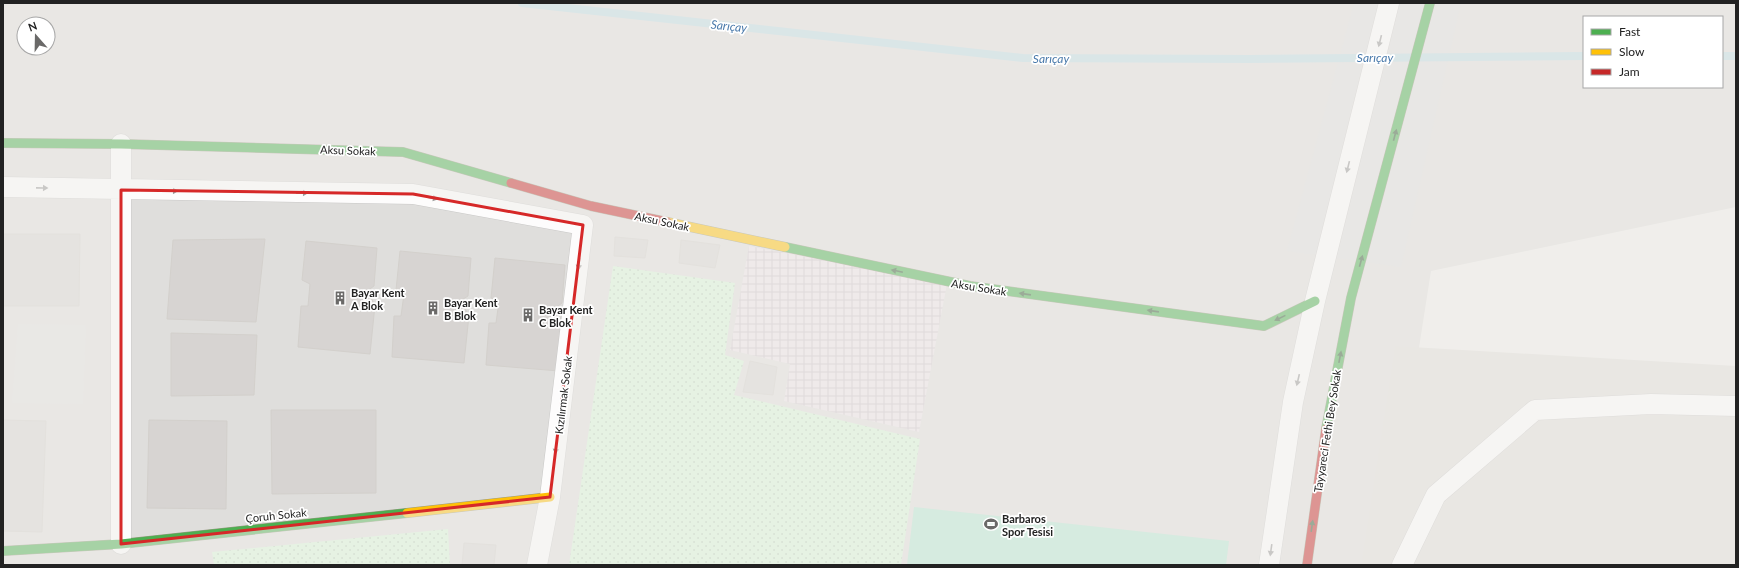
<svg xmlns="http://www.w3.org/2000/svg" width="1739" height="568" font-family="Lato,sans-serif">
  <defs>
    <pattern id="industrial-grid" width="8" height="8" patternUnits="userSpaceOnUse"><rect width="8" height="8" fill="#ede4e9"/><path d="M0 4h8M4 0v8" fill="none" stroke="#cbc3c8"/></pattern>
    <pattern id="park-dots" width="8" height="8" patternUnits="userSpaceOnUse"><rect width="8" height="8" fill="#daf5da"/><path d="M2 2h.1M6 6h.1" fill="none" stroke="#bbd2bb" stroke-width="1.8" stroke-linecap="round"/></pattern>
  </defs>
  <rect width="100%" height="100%" fill="#f0eeeb"/>
  <path fill="#dfdedc" fill-rule="evenodd" d="M3,3H1736V207L1431,271L1385,565H3ZM1584,17H1722V87H1584ZM24,24H48V48H24Z"/>
  <path fill="url(#industrial-grid)" d="M749,246L947,284L919,432L784,401L790,364L730,350Z"/>
  <path fill="#e0deda" d="M1395,346L1736,366V565H1361Z"/>
  <path fill="url(#park-dots)" d="M613,266L735,283L725,355L744,361L734,395L920,439L901,565H569Z
    M448,529L450,565H214L212,552Z"/>
  <path fill="#b7e6d2" d="M914,507L1229,541L1226,565H907Z"/>
  <path fill="#e0dfde" d="M18,324L86,325L83,404L12,403Z"/>
  <path fill="#dedddd" d="M1354,3H1461L1401,267L1287,251Z"/>
  <g fill="none" stroke-linecap="round" stroke-linejoin="round">
    <path stroke="#bfdbe3" stroke-width="8" d="M522,3L1023,58L1249,59L1584,56
      M1722,56H1736"/>
  </g>
  <path fill="#d7d4d2" stroke="#d3d0cc" d="M3,234H80L79,306H3Z
    M615,237L648,240L645,258L614,256Z
    M265,239L256,322L167,319L173,240Z
    M681,240L720,245L715,268L679,263Z
    M306,241L377,248L374,286L367,291L375,305L370,354L298,347L301,306H308L310,284L302,280Z
    M400,251L471,258L468,296L460,301L469,315L464,363L392,357L394,316H401L404,294L396,290Z
    M495,258L565,265L562,303L555,308L563,322L559,371L486,365L489,323H496L499,301L491,298Z
    M171,333L257,335L254,395L171,396Z
    M750,361L777,367L773,395L743,392Z
    M271,410H376V493L272,494Z
    M3,420L46,421L42,532L3,531Z
    M149,420L227,421L226,509L147,508Z
    M464,543L496,545L494,565H462Z"/>
  <g fill="none" stroke-linecap="round" stroke-linejoin="round">
    <g stroke="#c9c8c7" stroke-width="21">
      <path id="street" d="M121,144V544
        M3,187L413,194L583,225L550,497L537,565
        M1269,565L1293,402L1315,301L1389,3
        M1402,565L1436,495L1535,410L1651,404L1736,406"/>
    </g>
    <g stroke="#999a82" stroke-width="10">
      <path id="fast" d="M3,143L121,144L403,152L511,183
        M785,247L970,286L1264,326L1315,301
        M1326,429L1351,298L1430,3
        M3,551L121,544L407,513"/>
    </g>
    <g stroke="#999a82" stroke-width="10">
      <path id="slow" d="M667,222L785,247
        M407,513L550,497"/>
    </g>
    <g stroke="#999a82" stroke-width="10">
      <path id="jam" d="M511,183L591,206L667,222
        M1307,565L1326,429"/>
    </g>
    <use href="#street" stroke="#fdfcfc" stroke-width="20"/>
    <use href="#fast" stroke="#4caf50" stroke-width="9"/>
    <use href="#slow" stroke="#ffc107" stroke-width="9"/>
    <use href="#jam" stroke="#c62828" stroke-width="9"/>
  </g>
  <defs><path id="oneway-solid" d="M-6-.8H1V-3.2L6.5 0L1 3.2V.8H-6Z"/></defs>
  <g fill="#9a9a9a">
    <use href="#oneway-solid" transform="translate(1380 41) rotate(104)"/>
    <use href="#oneway-solid" transform="translate(1348 167) rotate(104)"/>
    <use href="#oneway-solid" transform="translate(42 188) rotate(1)"/>
    <use href="#oneway-solid" transform="translate(172 191) rotate(1)"/>
    <use href="#oneway-solid" transform="translate(302 193) rotate(1)"/>
    <use href="#oneway-solid" transform="translate(432 198) rotate(10)"/>
    <use href="#oneway-solid" transform="translate(579 264) rotate(97)"/>
    <use href="#oneway-solid" transform="translate(1298 380) rotate(103)"/>
    <use href="#oneway-solid" transform="translate(556 448) rotate(97)"/>
    <use href="#oneway-solid" transform="translate(1271 550) rotate(98)"/>
  </g>
  <g fill="#335a34">
    <use href="#oneway-solid" transform="translate(1395 135) rotate(-75)"/>
    <use href="#oneway-solid" transform="translate(1361 261) rotate(-75)"/>
    <use href="#oneway-solid" transform="translate(897 271) rotate(-168)"/>
    <use href="#oneway-solid" transform="translate(1025 294) rotate(-172)"/>
    <use href="#oneway-solid" transform="translate(1153 311) rotate(-172)"/>
    <use href="#oneway-solid" transform="translate(1280 318) rotate(154)"/>
    <use href="#oneway-solid" transform="translate(1340 357) rotate(-79)"/>
    <use href="#oneway-solid" transform="translate(1312 526) rotate(-82)"/>
  </g>
  <path d="M0 0H1739V568H0ZM121,190L413,194L583,225L550,497L121,544Z" fill="#f0eeeb" fill-opacity=".55" fill-rule="evenodd"/>
  <path fill="none" stroke="#d62828" stroke-width="3" stroke-linejoin="round" d="M121,190L413,194L583,225L550,497L121,544Z"/>
  <defs>
    <g id="building-bare" transform="scale(1.08)"><path d="M-4-6H4V6H1V3H-1V6H-4ZM-2.5-4.3h1.7v1.8h-1.7ZM.8-4.3h1.7v1.8H.8ZM-2.5-1h1.7V.8h-1.7ZM.8-1h1.7V.8H.8Z" fill="#6a6968" stroke="#fff" stroke-width="2.5" paint-order="stroke"/></g>
    <g id="stadium-bare" transform="scale(1.08)"><path d="M0-5a6.5 5 0 1 0 0 10a6.5 5 0 1 0 0-10ZM-3.5-1.8h7v3.6h-7Z" fill="#6a6968" stroke="#fff" stroke-width="2.5" paint-order="stroke"/></g>
  </defs>
  <g fill-rule="evenodd">
    <use href="#building-bare" x="340" y="298"/>
    <use href="#building-bare" x="433" y="308"/>
    <use href="#building-bare" x="528" y="315"/>
    <use href="#stadium-bare" x="991" y="524"/>
  </g>
  <g text-anchor="middle" dominant-baseline="central" stroke-width="3.5" stroke-linejoin="round" paint-order="stroke">
    <g font-size="11" fill="#222" stroke="#fff">
      <text transform="translate(348 150) rotate(2)">Aksu Sokak</text>
      <text transform="translate(662 221) rotate(12)">Aksu Sokak</text>
      <text transform="translate(979 287) rotate(9)">Aksu Sokak</text>
      <text transform="translate(563 395) rotate(-83)">Kızılırmak Sokak</text>
      <text transform="translate(1327 431) rotate(-81)">Tayyareci Fethi Bey Sokak</text>
      <text transform="translate(276 515) rotate(-6)">Çoruh Sokak</text>
    </g>
    <g font-size="11" font-weight="bold" fill="#222" stroke="#fff" text-anchor="start">
      <text x="351" y="292">Bayar Kent<tspan x="351" dy="13">A Blok</tspan></text>
      <text x="444" y="302">Bayar Kent<tspan x="444" dy="13">B Blok</tspan></text>
      <text x="539" y="309">Bayar Kent<tspan x="539" dy="13">C Blok</tspan></text>
      <text x="1002" y="518">Barbaros<tspan x="1002" dy="13">Spor Tesisi</tspan></text>
    </g>
    <g font-size="12" font-style="italic" fill="#4a7aab" stroke="#fff">
      <text transform="translate(729 26) rotate(6)">Sarıçay</text>
      <text x="1375" y="57">Sarıçay</text>
      <text x="1051" y="58">Sarıçay</text>
    </g>
  </g>
  <rect width="1739" height="568" fill="none" stroke="#222222" stroke-width="8"/>
  <rect x="1583" y="16" width="140" height="72" fill="#ffffff" stroke="#a7a7a7"/>
  <rect x="1591" y="29" width="20" height="6" fill="#4caf50" stroke="#a7a7a7"/>
  <text x="1619" y="36" font-size="12" fill="#222222">Fast</text>
  <rect x="1591" y="49" width="20" height="6" fill="#ffc107" stroke="#a7a7a7"/>
  <text x="1619" y="56" font-size="12" fill="#222222">Slow</text>
  <rect x="1591" y="69" width="20" height="6" fill="#c62828" stroke="#a7a7a7"/>
  <text x="1619" y="76" font-size="12" fill="#222222">Jam</text>
  <g transform="translate(36 36) rotate(340)"><circle r="19" fill="#ffffff" stroke="#a7a7a7"/>
  <path d="M0-3L7 15L0 10L-7 15Z" fill="#6a6968"/>
  <text y="-6" font-size="11" font-weight="bold" text-anchor="middle" fill="#222222">N</text>
  </g>
</svg>
